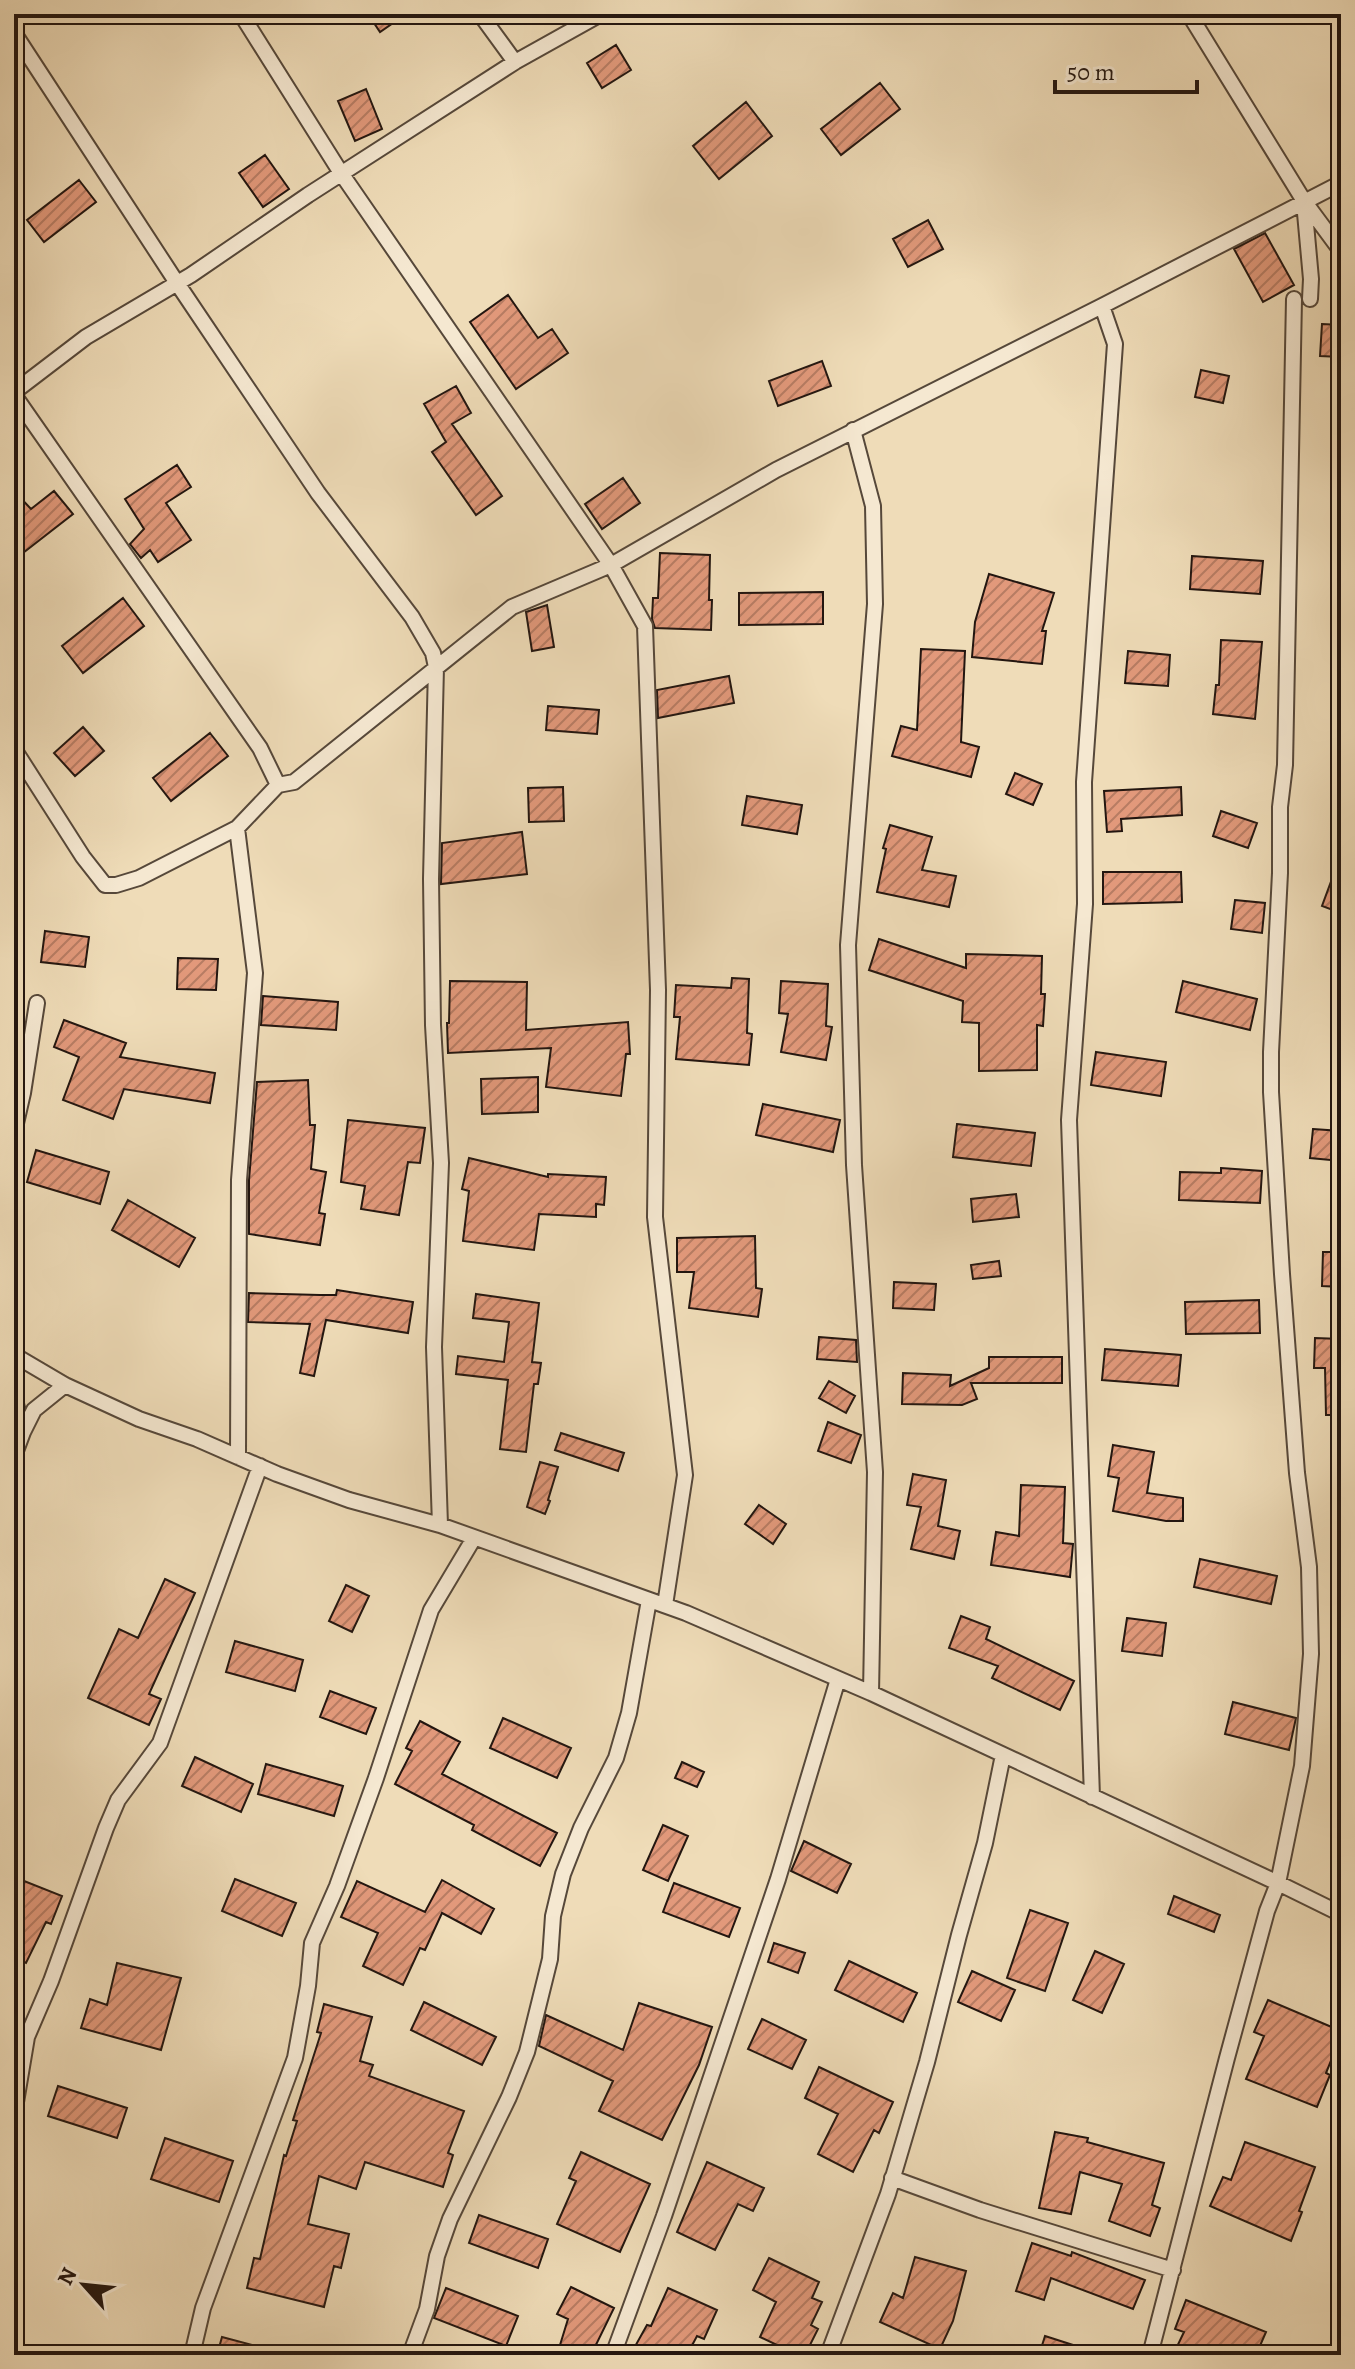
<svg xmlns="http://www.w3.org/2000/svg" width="1355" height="2369" font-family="Alegreya,serif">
  <defs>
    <pattern id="building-hatch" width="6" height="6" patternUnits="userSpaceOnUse" patternTransform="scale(2)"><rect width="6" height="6" fill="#e2997b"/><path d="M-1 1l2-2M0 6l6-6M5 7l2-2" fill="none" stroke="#b77c63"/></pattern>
  </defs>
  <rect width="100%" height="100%" fill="#efdcb8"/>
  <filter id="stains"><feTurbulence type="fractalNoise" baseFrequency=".0025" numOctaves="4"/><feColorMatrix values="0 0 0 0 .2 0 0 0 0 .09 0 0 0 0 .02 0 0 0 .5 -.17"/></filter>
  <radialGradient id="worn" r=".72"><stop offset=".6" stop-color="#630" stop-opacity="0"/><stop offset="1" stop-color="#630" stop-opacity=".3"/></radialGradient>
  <path fill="url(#building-hatch)" stroke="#231610" stroke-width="2" d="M368,14H406L380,32Z
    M616,45L631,70L602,88L587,63Z
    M880,83L900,109L841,155L821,129Z
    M366,89L382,129L355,141L338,101Z
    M746,102L772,136L719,179L693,146Z
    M265,155L289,189L263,207L239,173Z
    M79,180L96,202L44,242L27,220Z
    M928,220L943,249L908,267L893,239Z
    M1265,233L1294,285L1263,302L1234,249Z
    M508,295L538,338L552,329L568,353L516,389L470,322Z
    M1322,324L1341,325V357L1320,356Z
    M822,361L831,386L778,406L769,381Z
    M1201,370L1229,376L1223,403L1195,397Z
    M456,386L471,413L452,424L502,496L476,515L432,452L446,442L424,404Z
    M177,465L191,487L166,503L191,540L158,562L150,550L141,558L130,544L144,529L125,499Z
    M623,478L640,503L602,529L585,504Z
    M14,491L31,509L54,491L73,514L14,560Z
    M660,553L710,555L709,600H712L711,630L655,628L652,619L653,598H658Z
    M1192,556L1263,561L1260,594L1190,589Z
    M989,574L1054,593L1042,631H1046L1042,664L972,657L975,622Z
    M823,592V624L739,625V593Z
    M123,598L144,626L83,673L62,646Z
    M547,605L554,647L532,651L526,612Z
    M1221,640L1262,642L1255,719L1213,714L1216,685H1219Z
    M921,649L965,651L961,742L979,747L971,777L892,756L901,726L917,730Z
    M1128,651L1170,655L1168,686L1125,683Z
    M729,676L734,703L658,718L657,690Z
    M548,706L599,710L597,734L546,730Z
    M83,727L104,751L75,776L54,753Z
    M210,733L228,756L171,801L153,778Z
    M1015,773L1042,784L1033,805L1006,794Z
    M563,787L564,821L529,822L528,788Z
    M1181,787L1182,815L1121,819L1122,831L1107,832L1104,791Z
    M747,796L802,805L797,834L742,825Z
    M1221,811L1257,823L1248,848L1213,836Z
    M890,825L932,837L922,870L956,876L949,907L877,892L886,849L883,848Z
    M522,832L527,874L441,884L442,843Z
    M1339,860L1341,861V913L1322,906Z
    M1103,872H1181L1182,902L1103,904Z
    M1235,900L1265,903L1262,933L1231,929Z
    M45,931L89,937L85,967L41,962Z
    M879,939L966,968V954L1042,956L1041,994H1045L1043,1026L1037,1025V1070L979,1071V1023L962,1022L963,1001L869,970Z
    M178,958L218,959L216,990L177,989Z
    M732,978L749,979L747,1033L752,1034L749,1065L676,1059L680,1017H674L676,985L731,988Z
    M450,981L527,982L526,1030L628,1022L630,1054H626L621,1096L546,1087L551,1048L448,1053L447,1023H449Z
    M781,981L828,984L826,1026L832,1027L826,1060L781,1052L788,1014L779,1013Z
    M1183,981L1257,999L1250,1030L1176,1012Z
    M263,996L338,1002L336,1030L261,1025Z
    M64,1020L126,1043L120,1057L215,1073L210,1103L124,1089L113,1119L63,1100L79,1057L54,1047Z
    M1096,1052L1166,1062L1161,1096L1091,1085Z
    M538,1077V1112L482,1114L481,1079Z
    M308,1080L310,1125H315L311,1169L326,1172L319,1213L325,1214L320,1245L249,1234V1180L257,1082Z
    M763,1104L840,1120L833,1152L756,1135Z
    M348,1120L425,1128L420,1163L408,1162L399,1215L361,1209L365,1186L341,1182Z
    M957,1124L1035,1133L1031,1166L953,1157Z
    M1313,1129L1341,1131V1161L1310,1158Z
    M36,1150L109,1172L100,1204L27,1182Z
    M469,1158L548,1177V1174L606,1177L604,1205L596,1204V1217L539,1214L534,1250L463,1241L469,1191L462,1189Z
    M1221,1168L1262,1171L1260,1203L1179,1200L1180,1172L1221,1173Z
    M1016,1194L1019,1217L973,1222L971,1199Z
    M128,1200L195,1238L179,1267L112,1230Z
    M755,1236L756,1288L762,1289L758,1317L689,1308L694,1272H677V1238Z
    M1323,1252H1341V1287L1322,1286Z
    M999,1261L1001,1276L973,1279L971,1265Z
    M894,1282L936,1284L934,1310L893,1308Z
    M337,1290L413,1302L408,1333L326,1320L314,1376L300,1373L310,1324L248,1322L249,1293L320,1295H336Z
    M476,1294L539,1303L532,1362L541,1363L538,1384H534L526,1452L500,1449L508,1380L456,1374L458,1356L504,1362L509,1322L473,1318Z
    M1259,1300L1260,1333L1186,1334L1185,1302Z
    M819,1337L856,1340L857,1362L817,1359Z
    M1315,1338L1341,1339V1415H1326L1325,1368H1314Z
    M1105,1349L1181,1355L1178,1386L1102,1380Z
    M989,1357H1062V1383H971L977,1399L962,1405L902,1404L903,1373L951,1375L950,1386L989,1368Z
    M829,1381L855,1396L846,1413L819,1398Z
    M828,1422L861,1435L851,1463L818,1451Z
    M561,1433L624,1453L618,1471L555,1450Z
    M1113,1445L1154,1452L1147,1493L1183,1498V1521H1166L1113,1511L1119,1478L1108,1476Z
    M540,1462L558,1467L548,1500L550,1501L545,1514L527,1507Z
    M913,1474L946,1480L938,1526L960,1531L954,1559L911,1549L921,1507L907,1505Z
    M1021,1485L1065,1487L1063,1543L1073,1544L1070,1577L991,1565L996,1532L1019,1536Z
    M759,1505L786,1524L773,1544L745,1524Z
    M1200,1559L1277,1576L1271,1604L1194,1587Z
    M165,1579L195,1593L149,1694L161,1699L149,1725L88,1698L119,1629L138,1638Z
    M346,1585L369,1596L352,1632L329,1621Z
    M961,1616L990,1627L986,1639L1074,1681L1060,1710L992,1678L998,1666L949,1648Z
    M1127,1618L1166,1623L1162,1656L1122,1651Z
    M235,1641L303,1660L295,1691L226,1672Z
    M330,1691L376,1708L366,1734L320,1717Z
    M1233,1702L1296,1718L1289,1750L1225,1734Z
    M503,1718L571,1748L557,1778L490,1748Z
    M420,1721L460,1742L442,1774L557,1833L540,1866L472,1830L474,1825L395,1784L412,1751L406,1748Z
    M195,1757L253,1784L241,1812L182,1786Z
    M682,1762L704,1772L697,1787L675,1778Z
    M266,1764L343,1786L334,1816L258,1794Z
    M663,1825L688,1836L668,1881L643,1870Z
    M804,1841L851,1864L837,1893L791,1871Z
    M14,1877L62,1896L51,1924L46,1922L26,1963L14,1957Z
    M235,1879L296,1903L282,1936L222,1911Z
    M442,1880L494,1909L481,1934L442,1913L425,1950L420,1948L403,1985L363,1966L378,1933L341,1917L357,1881L425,1912Z
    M674,1883L740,1908L729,1937L663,1912Z
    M1174,1896L1220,1915L1214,1932L1168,1914Z
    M1030,1910L1068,1923L1045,1991L1007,1978Z
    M774,1943L805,1953L798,1973L768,1962Z
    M1095,1951L1124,1964L1102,2013L1073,2000Z
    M849,1961L917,1993L903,2022L835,1990Z
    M117,1963L181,1978L161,2050L81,2028L90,1999L107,2005Z
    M972,1971L1015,1990L1001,2021L958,2002Z
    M1268,2000L1341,2031V2036L1326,2073L1330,2075L1317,2107L1246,2079L1264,2036L1254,2032Z
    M424,2002L496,2037L482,2065L411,2030Z
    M639,2003L712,2027L699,2065L662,2140L599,2111L613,2081L539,2046L546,2015L623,2050Z
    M324,2004L372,2017L360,2061L373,2065L369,2076L464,2111L448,2153L453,2155L443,2187L365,2162L356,2189L319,2176L308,2224L349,2234L341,2268L334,2266L324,2307L247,2288L254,2258L260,2259L284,2155L286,2156L297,2121L293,2120L321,2033L317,2032Z
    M762,2019L806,2040L792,2069L748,2049Z
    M819,2067L893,2102L879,2133L874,2130L853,2172L818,2154L838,2114L805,2098Z
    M58,2086L127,2108L117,2138L48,2116Z
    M1055,2132L1088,2138L1087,2142L1164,2163L1152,2205L1160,2208L1150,2236L1109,2221L1122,2184L1080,2172L1071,2214L1039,2208Z
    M165,2138L233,2161L219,2202L151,2179Z
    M1245,2142L1315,2167L1299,2211L1302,2212L1291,2241L1210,2206L1223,2177L1231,2180Z
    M581,2152L650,2184L620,2252L557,2224L576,2181L569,2178Z
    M707,2162L764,2188L753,2211L738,2204L715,2250L677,2232Z
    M479,2215L548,2239L538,2268L469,2243Z
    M1032,2243L1071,2256L1072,2252L1145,2280L1133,2309L1051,2278L1044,2300L1016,2291Z
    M915,2257L966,2271L953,2321L940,2349L880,2322L893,2293L903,2298Z
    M769,2258L819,2282L812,2298L822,2302L811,2325L818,2329L805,2355H798L760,2337L776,2302L753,2290Z
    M571,2287L614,2308L591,2355L560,2345L568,2319L557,2314Z
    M446,2288L518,2316L506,2346L434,2318Z
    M668,2288L717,2310L704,2339L697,2336L687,2355H642L633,2350L647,2325L651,2326Z
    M1186,2300L1266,2332L1256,2355H1173L1184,2332L1175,2329Z
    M1045,2336L1095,2352V2355H1039Z
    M222,2337L271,2350L270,2355H217Z"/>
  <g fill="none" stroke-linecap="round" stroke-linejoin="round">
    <g stroke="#56483a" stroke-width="18">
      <path id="minor" d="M241,14L341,173L611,565L645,626L658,990L655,1217L685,1475L665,1605
        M480,14L515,62
        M1189,14L1304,201L1341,251
        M14,33L177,283L318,493L412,617L433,653L436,667L431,879L433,1025L441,1163L434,1347L440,1525
        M1304,202L1311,279L1310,299
        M1294,299L1285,765L1280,807V873L1271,1052V1092L1282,1274L1297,1473L1309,1567L1311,1654L1302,1766L1278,1883L1341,1914
        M14,392L86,337L191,275L308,195L515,62L601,14
        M14,395L260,748L278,785
        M853,430L873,506L875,604L848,945L854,1165L875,1472L871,1693
        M14,749L83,857L105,885H116L139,878L237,828L278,785L294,782L512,607L611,565L776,470L1102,306L1341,183
        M237,828L255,973L239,1180L238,1457
        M14,1132L23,1093L37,1003
        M14,1355L65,1385L139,1419L197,1439L277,1474L349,1500L440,1525L686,1613L871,1693L1278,1883L1267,1911L1227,2058L1150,2355
        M14,1396L23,1432L14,1456
        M23,1432L34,1410L65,1385
        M1092,1797L1069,1120L1085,904L1084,782L1115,344L1102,306
        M14,2114L27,2037L51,1981L106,1828L118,1800L160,1743L260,1466
        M892,2178L980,2210L1173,2270
        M192,2355L203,2308L295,2058L308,1986L312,1943L337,1886L376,1778L431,1610L474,1538
        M410,2355L427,2309L437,2256L450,2219L509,2097L527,2052L550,1959L553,1916L563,1874L581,1828L616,1758L629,1713L649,1600
        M613,2355L664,2216L778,1879L838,1679
        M828,2355L888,2194L927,2062L959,1935L985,1843L1003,1755"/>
    </g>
    <use href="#minor" stroke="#f5e8d1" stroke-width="14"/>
  </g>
  <rect width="1355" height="2369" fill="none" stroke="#efdcb8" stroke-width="48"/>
  <rect x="16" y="16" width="1323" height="2337" fill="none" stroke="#231610" stroke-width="4"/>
  <rect x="24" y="24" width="1307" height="2321" fill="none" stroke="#231610" stroke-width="2"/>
  <g transform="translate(84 2285) rotate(297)" stroke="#f5e8d1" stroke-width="6" paint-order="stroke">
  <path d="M0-6L14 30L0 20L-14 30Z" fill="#231610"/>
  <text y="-12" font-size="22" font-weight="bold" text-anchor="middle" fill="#231610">N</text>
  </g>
  <path d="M1055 80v12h142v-12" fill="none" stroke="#231610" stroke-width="4"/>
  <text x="1067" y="80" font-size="24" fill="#231610" stroke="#f5e8d1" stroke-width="6" paint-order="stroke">50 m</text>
  <rect width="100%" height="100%" filter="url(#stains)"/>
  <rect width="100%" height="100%" fill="url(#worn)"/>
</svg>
